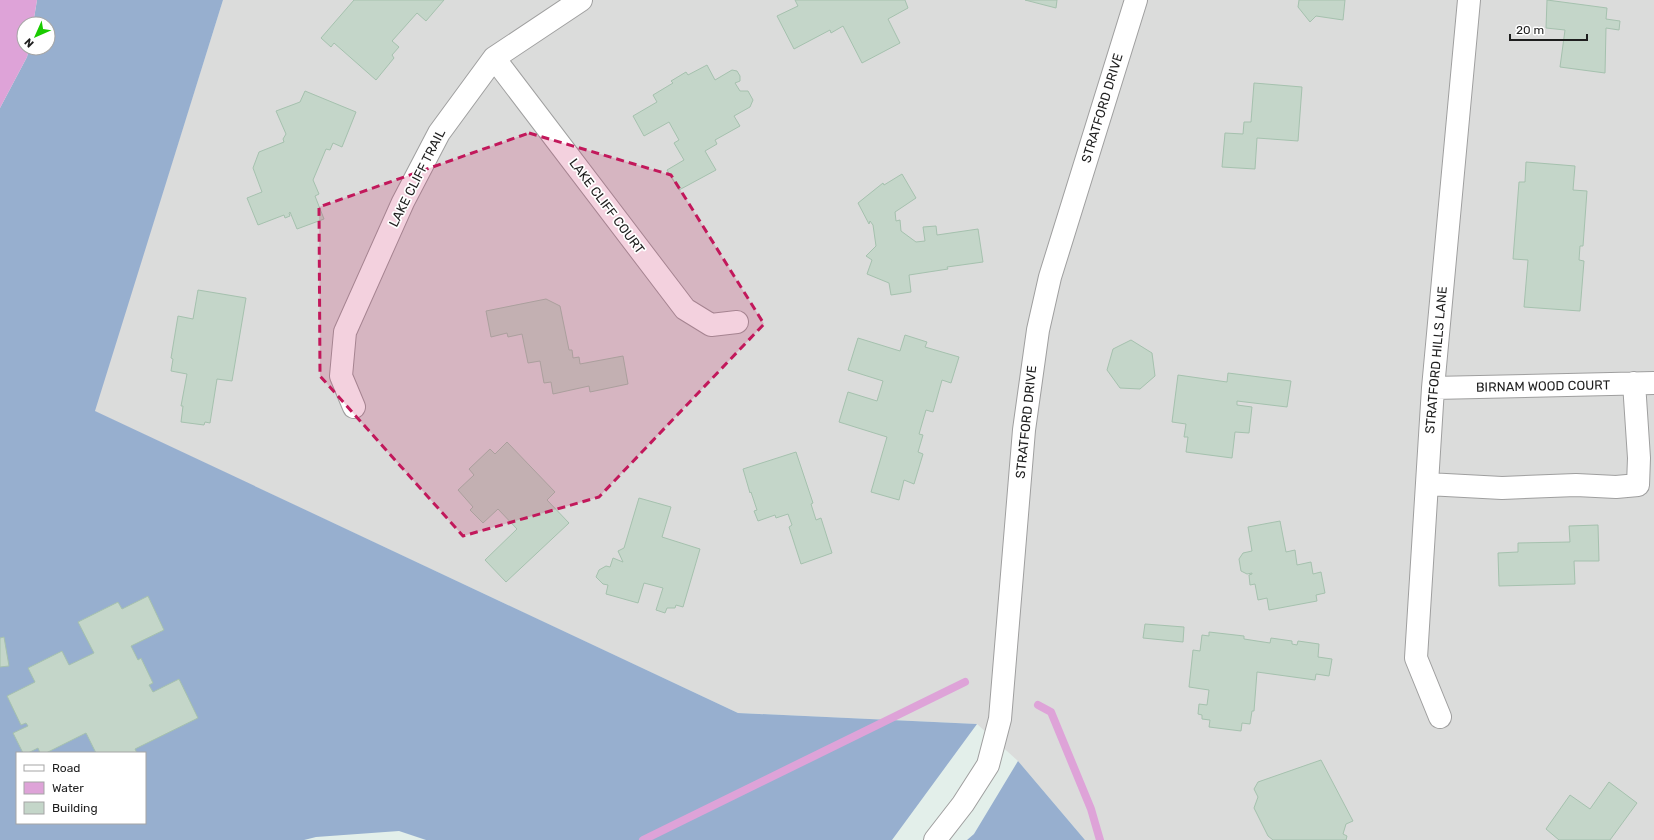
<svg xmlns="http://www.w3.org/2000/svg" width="1654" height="840" font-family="Rubik,sans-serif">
  <rect width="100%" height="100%" fill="#e3efea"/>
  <path fill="#dbdcdb" d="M223,0H1654V840H1085L1018,761L977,724L738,713L94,411Z"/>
  <path fill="#97afcf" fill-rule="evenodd" d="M37,0H223L95,411L738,713L977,724L892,840H426L399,831L316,837L304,840H0V108L27,57L29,48H48V24H33ZM17,753H145V823H17Z
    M1018,761L1085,840H967L974,834Z"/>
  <path fill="#dea3d8" d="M0,0H37L33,24H24V48H29L27,57L0,108Z"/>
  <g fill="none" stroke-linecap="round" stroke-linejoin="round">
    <path stroke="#dea3d8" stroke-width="8" d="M1038,705L1051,712L1091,809L1100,840
      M643,840L965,682"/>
  </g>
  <path fill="#c4d6c9" stroke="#a5c1ae" d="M354,0H444L426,21L417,13L392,41L399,47L392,55L394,58L376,80L334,43L331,47L321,38Z
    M795,0H905L908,8L888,19L900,43L862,63L843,26L831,33L830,30L794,49L777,16L798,6Z
    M1025,0H1057L1056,8Z
    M1299,0H1345L1343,20L1316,16L1310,22L1298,7Z
    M1547,0L1607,8L1606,19L1620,21L1619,30L1606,28L1605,73L1560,67L1565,30L1546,28Z
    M707,65L715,80L732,70L737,71L740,76V81L735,83L740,91H748L753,100L750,107L734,116L740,126L715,140L717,144L705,151L716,170L679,190L667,170L684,160L674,143L679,140L669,122L644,136L633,116L657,102L653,95L673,83L671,81L686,72L688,75Z
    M1254,83L1302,87L1298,141L1257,138L1255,169L1222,167L1225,133L1243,134L1244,122H1251Z
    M305,91L356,112L342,147L333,143L330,150L326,149L313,180L319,194L315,196L324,219L297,229L290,212L289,213L290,216L285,218L284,215L258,225L247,198L262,192L253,168L259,152L284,142L283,139L286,134L276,111L300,102Z
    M1526,162L1575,166L1573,190L1587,191L1583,246H1580L1579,260L1584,261L1580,311L1524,307L1528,260L1513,259L1519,182H1525Z
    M902,174L916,198L895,212L896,221L900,220L901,231L916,242L925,241L923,227L936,226L937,235L978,229L983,262L947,267L948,269L909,275L911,292L891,295L889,283L867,274L872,260L866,256L876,246L873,225L870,221L869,224L858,203L883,183L884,185Z
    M198,290L246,298L232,381L217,379L210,423L205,422L204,425L181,422L183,406H181L187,374L171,371L173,359L171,358L178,316L193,319Z
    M546,299L560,306L569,350H572L573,358L579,357L580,364L623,356L628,384L590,392L589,386L553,394L551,382L544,383L540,361L528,363L522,334L508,337L507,333L491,337L486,311Z
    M905,335L927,342L925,347L959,357L951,383L942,380L933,412L926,410L919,434L923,435L918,452L923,454L914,484L904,480L899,500L871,492L887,437L839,422L848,392L877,401L883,381L848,370L858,338L900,351Z
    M1131,340L1152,353L1155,376L1140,389L1120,388L1107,370L1113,349Z
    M1228,373L1291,381L1287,407L1237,401V405L1252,407L1249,433L1235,432L1232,458L1186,452L1188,437H1184L1186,424L1172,422L1178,375L1227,382Z
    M507,442L555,492L547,500L569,523L506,582L485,560L517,529L498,509L483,523L470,510L473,507L458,490L474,475L469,469L490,449L495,454Z
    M796,452L813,503L811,504L816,520L821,518L832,553L801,564L789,527L792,525L788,514L776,518L775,515L758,521L754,511L757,510L751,492L750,493L743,469Z
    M639,498L671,507L662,537L700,549L683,607L676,605L675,608H667L665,613L656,610L663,588L644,583L638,603L606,594L608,585L603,584L596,577L599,570L606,566L610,567L613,558L623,562L618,551L624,548Z
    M1280,521L1286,552L1295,550L1297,565L1311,562L1313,574L1321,572L1325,593L1316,595L1317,601L1269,610L1267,598L1258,600L1255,584L1250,585L1249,575L1252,574V573L1247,574L1241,571L1239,559L1243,553L1252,551L1248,527Z
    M1598,525L1599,561H1574L1575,584L1499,586L1498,553L1518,552V543L1570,542L1569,526Z
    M148,596L164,630L131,646L138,660L141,658L153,683L149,685L153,692L179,679L198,718L135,749L137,753H96L86,733L46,753H40L38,748L28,753H23L13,733L28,726L26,723L21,725L7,696L35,682L28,668L62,651L69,665L94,653L78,622L118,602L122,609Z
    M1145,624L1184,627L1183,642L1143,638Z
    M1209,632L1244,636V639L1270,643L1271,638L1292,641V644L1297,645L1298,641L1319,644L1318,657L1332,659L1329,676L1316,674L1315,680L1257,672L1254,711H1252L1250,724L1242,723L1241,731L1209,727L1210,720L1202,719V715L1198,714L1199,704L1207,705L1209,690L1189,687L1193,650L1200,651L1202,635L1209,636Z
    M4,637L9,666L0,667V638Z
    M1321,760L1353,821L1346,824L1343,834L1347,836L1346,840H1273L1268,836L1254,808L1258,797L1254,789L1258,782Z
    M1609,782L1637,803L1610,840H1559L1546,829L1570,795L1590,809Z"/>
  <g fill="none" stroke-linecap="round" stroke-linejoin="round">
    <g stroke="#9f9f9f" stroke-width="24">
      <path id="minor" d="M494,58L685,309L711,325L737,322
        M1433,388L1654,383
        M354,407L341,376L345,332L403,202L439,133L494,58L581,0
        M1427,484L1502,488L1576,485L1616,487L1638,485L1639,458L1634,383
        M1440,717L1416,658L1433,388L1469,0
        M935,840L963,804L988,765L1000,719L1024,430L1038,330L1050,277L1136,0"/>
    </g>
    <use href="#minor" stroke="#fff" stroke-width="22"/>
  </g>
  <path fill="#c2185b" fill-opacity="0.2" stroke="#c2185b" stroke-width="3" stroke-dasharray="8 5" stroke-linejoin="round" d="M529,133L671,175L764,324L599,497L463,536L320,376L319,207Z"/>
  <g text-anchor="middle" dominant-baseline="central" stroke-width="3.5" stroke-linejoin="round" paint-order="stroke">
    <g font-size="13" fill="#1e1e1e" stroke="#fff">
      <text transform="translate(1102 108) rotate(-73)">STRATFORD DRIVE</text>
      <text transform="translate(417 178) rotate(-63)">LAKE CLIFF TRAIL</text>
      <text transform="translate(607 206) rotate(53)">LAKE CLIFF COURT</text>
      <text transform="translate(1436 360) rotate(-85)">STRATFORD HILLS LANE</text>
      <text transform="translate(1543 386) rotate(-1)">BIRNAM WOOD COURT</text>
      <text transform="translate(1026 422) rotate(-84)">STRATFORD DRIVE</text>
    </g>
  </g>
  <rect x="16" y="752" width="130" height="72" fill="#ffffff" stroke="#a5a5a5"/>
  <rect x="24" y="765" width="20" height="6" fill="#ffffff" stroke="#a5a5a5"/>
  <text x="52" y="772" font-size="12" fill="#1e1e1e">Road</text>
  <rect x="24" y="782" width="20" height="12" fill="#dea3d8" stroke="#a5a5a5"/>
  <text x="52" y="792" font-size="12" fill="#1e1e1e">Water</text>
  <rect x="24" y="802" width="20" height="12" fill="#c4d6c9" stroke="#a5a5a5"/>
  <text x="52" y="812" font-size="12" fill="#1e1e1e">Building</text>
  <g transform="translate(36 36) rotate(225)"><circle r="19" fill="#ffffff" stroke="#a5a5a5"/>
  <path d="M0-3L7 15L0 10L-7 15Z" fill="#1acb00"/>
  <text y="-6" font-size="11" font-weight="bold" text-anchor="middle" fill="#1e1e1e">N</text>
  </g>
  <path d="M1510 34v6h77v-6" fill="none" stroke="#1e1e1e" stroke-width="2"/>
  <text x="1516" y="34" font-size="12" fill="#1e1e1e" stroke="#ffffff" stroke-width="3" paint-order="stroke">20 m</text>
</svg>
